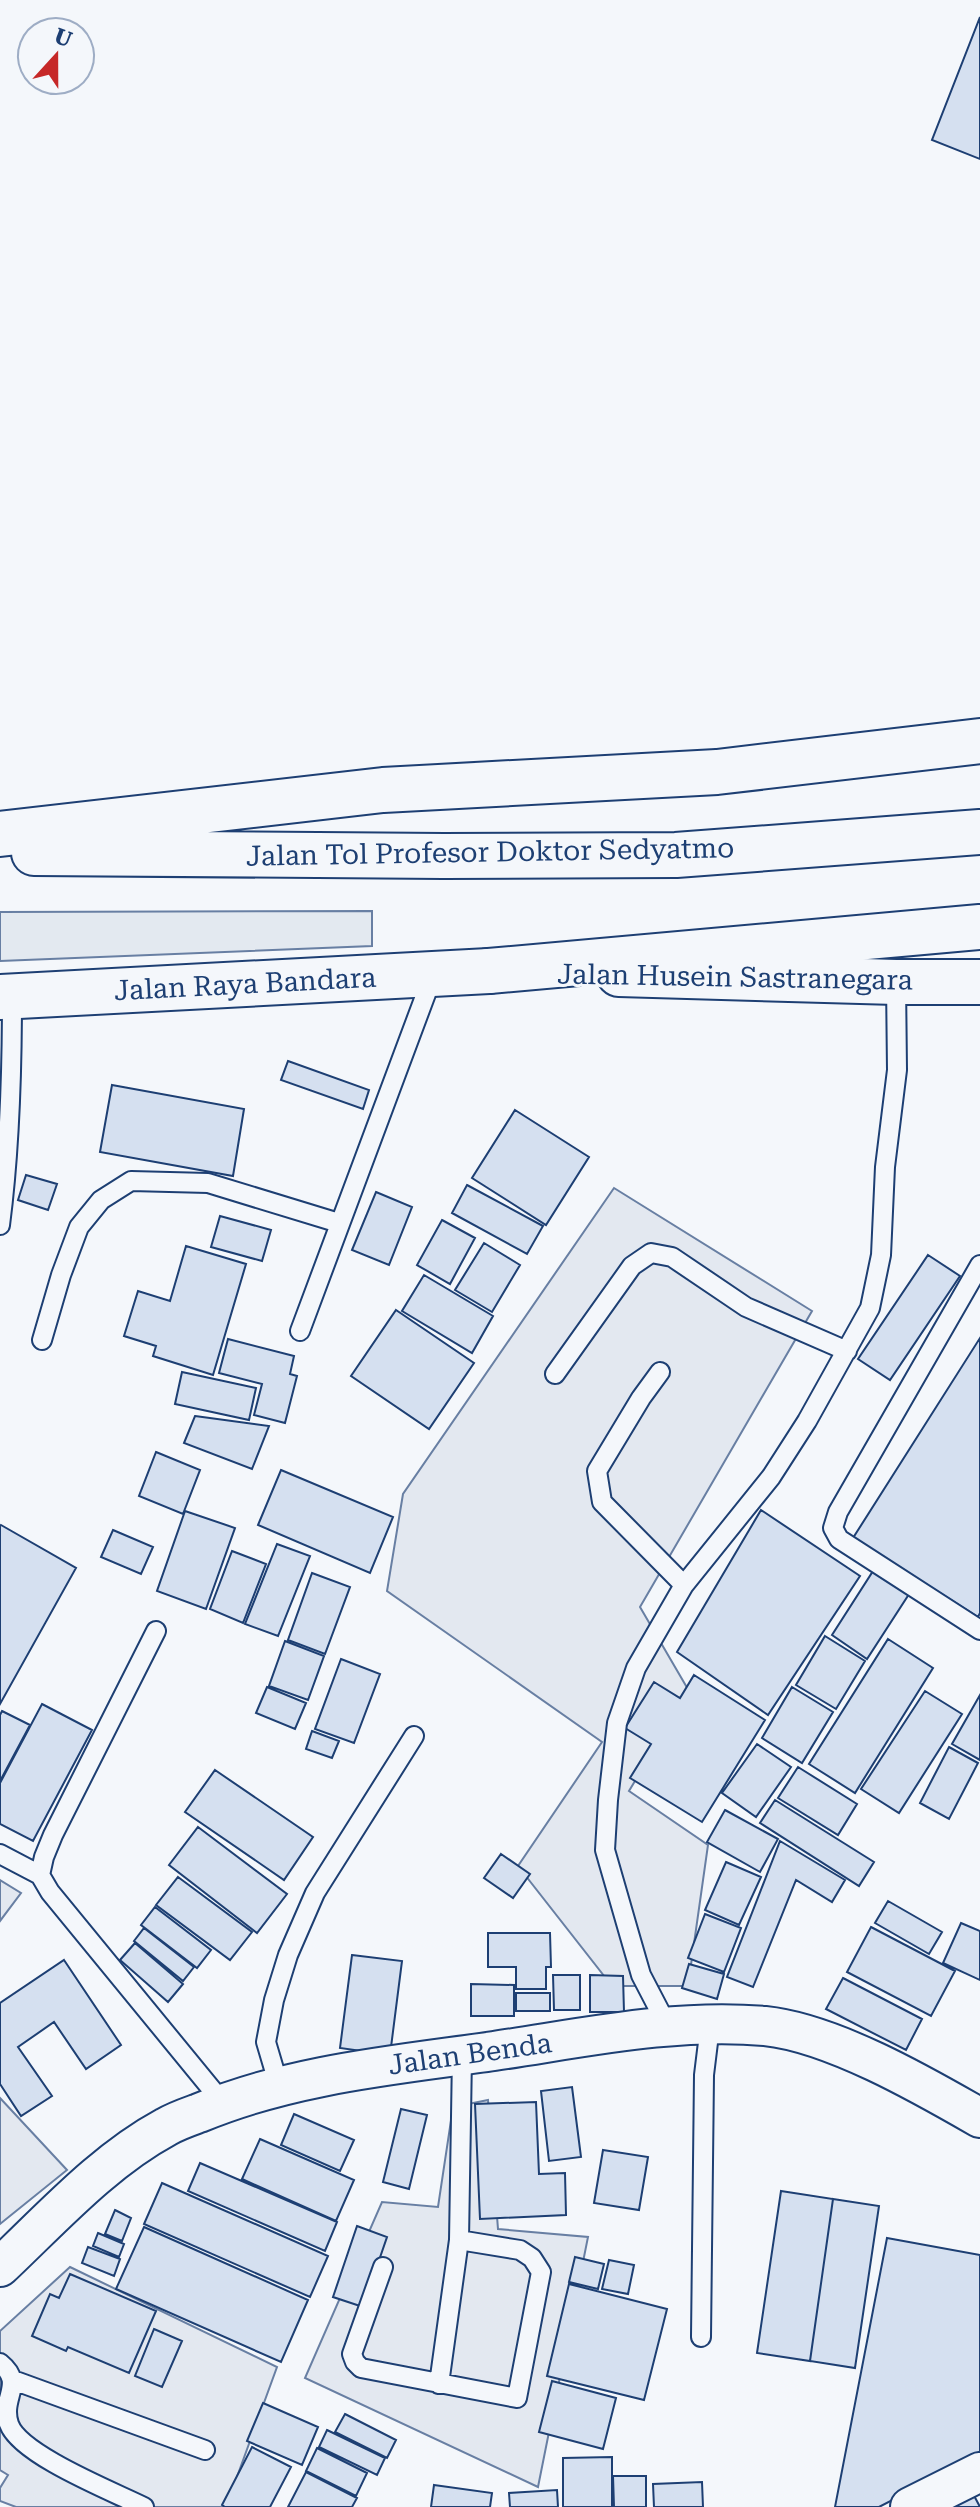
<svg xmlns="http://www.w3.org/2000/svg" width="980" height="2507" font-family="'Roboto Serif',serif">
  <rect width="100%" height="100%" fill="#f4f7fb"/>
  <path fill="#e3e9f0" stroke="#687fa3" stroke-width="2" d="M372,911V946L0,961V912Z"/>
  <path fill="#e3e8f0" stroke="#687fa3" stroke-width="2" d="M614,1188L812,1311L640,1607L689,1691L629,1791L708,1845L688,1986H612L518,1866L602,1742L387,1591L403,1494Z
    M0,1880L21,1893L0,1921Z
    M0,2098L67,2170L0,2224Z
    M488,2100L498,2229L588,2237L538,2487L305,2378L382,2202L438,2207L453,2107Z
    M70,2267L277,2367L226,2507H16L0,2501V2488L8,2475L0,2470V2331Z"/>
  <path fill="#d5e0f0" stroke="#1d3f73" stroke-width="2" d="M980,17V159L932,140Z
    M288,1061L369,1090L363,1109L281,1080Z
    M112,1085L244,1109L233,1176L100,1152Z
    M515,1110L589,1157L546,1225L472,1178Z
    M26,1175L57,1184L48,1210L18,1200Z
    M467,1185L543,1226L527,1254L452,1213Z
    M376,1192L412,1207L389,1265L352,1250Z
    M220,1216L271,1230L262,1261L211,1247Z
    M442,1220L475,1238L450,1284L417,1265Z
    M484,1243L520,1265L492,1312L455,1290Z
    M186,1246L246,1264L213,1375L153,1356L156,1346L124,1336L138,1291L170,1301Z
    M928,1255L960,1276L890,1380L858,1359Z
    M424,1275L493,1316L472,1353L402,1311Z
    M396,1310L474,1363L429,1429L351,1376Z
    M980,1338V1613L978,1617L853,1538Z
    M228,1339L294,1356L290,1374L297,1376L285,1423L254,1415L262,1384L219,1373Z
    M182,1372L256,1388L249,1420L175,1404Z
    M195,1416L269,1426L252,1469L184,1443Z
    M156,1452L200,1470L183,1514L139,1496Z
    M281,1470L393,1517L370,1573L258,1525Z
    M761,1510L860,1576L768,1715L677,1652Z
    M185,1511L235,1528L206,1609L157,1591Z
    M1,1525L76,1568L0,1704V1526Z
    M113,1530L153,1547L141,1574L101,1557Z
    M277,1544L310,1556L278,1636L245,1624Z
    M232,1551L266,1564L243,1623L210,1609Z
    M875,1568L911,1591L867,1659L832,1635Z
    M312,1573L350,1587L325,1654L288,1640Z
    M825,1636L865,1661L836,1709L796,1685Z
    M888,1639L933,1668L855,1793L809,1764Z
    M285,1641L324,1656L308,1700L269,1686Z
    M341,1659L380,1674L354,1743L315,1729Z
    M694,1675L765,1720L702,1822L630,1778L651,1744L625,1728L654,1682L680,1698Z
    M267,1687L306,1703L295,1729L256,1713Z
    M792,1687L833,1712L802,1763L762,1738Z
    M925,1691L962,1714L899,1813L861,1789Z
    M980,1695V1760L952,1744Z
    M42,1704L92,1730L33,1841L0,1824V1783Z
    M2,1711L30,1725L0,1781V1715Z
    M312,1731L339,1741L332,1758L306,1749Z
    M757,1744L791,1767L756,1817L722,1793Z
    M949,1747L978,1763L949,1819L920,1803Z
    M798,1767L857,1804L838,1835L778,1798Z
    M215,1770L313,1837L284,1880L185,1812Z
    M775,1800L874,1862L859,1886L760,1823Z
    M725,1810L778,1839L760,1872L707,1842Z
    M198,1827L287,1894L257,1933L169,1865Z
    M780,1841L845,1880L832,1902L796,1880L753,1987L727,1977Z
    M501,1854L530,1874L513,1898L484,1878Z
    M726,1862L761,1877L739,1925L705,1910Z
    M178,1877L252,1932L230,1960L156,1905Z
    M888,1901L942,1932L929,1954L875,1923Z
    M155,1907L211,1950L197,1968L141,1925Z
    M705,1914L741,1928L724,1972L688,1958Z
    M961,1923L980,1931V1980L943,1963Z
    M871,1927L955,1971L931,2016L847,1972Z
    M144,1928L194,1967L183,1981L134,1941Z
    M488,1933H550L551,1967H546V1989H516V1967H488Z
    M135,1943L183,1984L168,2002L120,1960Z
    M352,1955L402,1961L390,2055L340,2048Z
    M64,1960L121,2045L86,2069L54,2022L18,2047L52,2096L21,2116L0,2084V2003Z
    M689,1964L724,1974L717,1999L682,1988Z
    M553,1975H580V2010H554Z
    M590,1975L623,1976L624,2012H590Z
    M843,1978L922,2019L906,2050L826,2009Z
    M471,1984L514,1985V2016H471Z
    M516,1993H550V2011H516Z
    M572,2087L581,2157L549,2161L541,2091Z
    M536,2102L539,2174L565,2173L566,2215L480,2219L475,2104Z
    M401,2109L427,2115L409,2189L383,2182Z
    M294,2114L354,2140L340,2171L281,2145Z
    M260,2139L354,2180L336,2221L242,2179Z
    M603,2150L648,2157L639,2210L594,2203Z
    M200,2163L337,2222L325,2251L188,2191Z
    M162,2183L328,2256L310,2297L144,2224Z
    M781,2191L833,2199L810,2361L757,2353Z
    M833,2199L879,2206L855,2368L810,2361Z
    M115,2210L131,2218L122,2241L105,2234Z
    M357,2226L387,2237L363,2307L333,2297Z
    M144,2227L308,2300L281,2362L116,2289Z
    M98,2233L124,2244L119,2257L93,2246Z
    M887,2238L980,2255V2455L879,2507H835Z
    M88,2247L120,2259L114,2276L82,2263Z
    M575,2257L604,2264L598,2289L569,2282Z
    M609,2260L634,2265L628,2294L602,2289Z
    M70,2274L156,2311L129,2373L68,2347L66,2351L32,2336L50,2294L59,2298Z
    M569,2284L667,2309L644,2400L547,2376Z
    M154,2329L182,2341L162,2387L135,2376Z
    M552,2381L616,2398L603,2449L539,2432Z
    M263,2403L318,2427L302,2465L247,2441Z
    M345,2414L396,2440L387,2458L335,2432Z
    M327,2430L385,2458L377,2475L319,2447Z
    M252,2447L291,2467L270,2507H225L222,2505Z
    M317,2448L367,2473L356,2496L306,2471Z
    M612,2457V2507H563V2458Z
    M306,2472L357,2498L352,2507H288Z
    M613,2476H646V2507H614Z
    M702,2482L703,2507H654L653,2484Z
    M434,2485L492,2493L490,2507H431Z
    M970,2488L980,2507H935Z
    M557,2490L558,2507H510L509,2493Z"/>
  <g fill="none" stroke-linecap="round" stroke-linejoin="round">
    <g stroke="#1d3f73" stroke-width="22">
      <path id="lane" d="M0,1225C10,1149 12,1074 12,997
        M980,1265L838,1512L833,1528L839,1539L980,1630
        M300,1331L433,975
        M42,1340L61,1275L79,1227L101,1200L131,1181L208,1183L339,1223
        M660,1372L641,1398L597,1471L602,1502L684,1585
        M555,1374L632,1266L651,1253L672,1257L746,1307L847,1351
        M156,1631L53,1835L44,1857L40,1875L50,1892L223,2103
        M0,1854L40,1875
        M667,2025L641,1975L605,1850L608,1800L617,1723L636,1668L684,1585L771,1477L807,1421L870,1308L881,1255L885,1167L897,1070L896,982
        M279,2086L266,2042L274,2000L288,1955L315,1893L414,1736
        M383,2267L352,2354L355,2362L361,2368L517,2398L541,2272L532,2258L520,2250L459,2240
        M701,2337L704,2075L710,2026
        M0,2363C26,2384 0,2397 9,2424C20,2455 114,2492 144,2507
        M13,2380L205,2450
        M439,2384L459,2240L462,2055"/>
    </g>
    <g stroke="#1d3f73" stroke-width="42">
      <path id="street" d="M0,2267C52,2218 103,2161 166,2127C176,2121 188,2117 199,2113C293,2074 395,2065 494,2051C583,2038 674,2018 765,2026C832,2033 921,2084 980,2118
        M910,2507L980,2472"/>
    </g>
    <g stroke="#1d3f73" stroke-width="48">
      <path id="secondary" d="M619,974L896,982H980"/>
    </g>
    <g stroke="#1d3f73" stroke-width="48">
      <path id="primary" d="M0,997L489,971"/>
    </g>
    <g stroke="#1d3f73" stroke-width="48">
      <path id="highway" d="M0,834L383,790L717,772L980,741
        M34,853L444,856L676,855L980,832
        M489,971L980,927"/>
    </g>
    <use href="#lane" stroke="#f4f7fb" stroke-width="18"/>
    <use href="#street" stroke="#f4f7fb" stroke-width="38"/>
    <use href="#secondary" stroke="#f4f7fb" stroke-width="44"/>
    <use href="#primary" stroke="#f4f7fb" stroke-width="44"/>
    <use href="#highway" stroke="#f4f7fb" stroke-width="44"/>
  </g>
  <g text-anchor="middle" dominant-baseline="central" stroke-width="6" stroke-linejoin="round" paint-order="stroke">
    <g font-size="28" fill="#1d3f73" stroke="#f4f7fb">
      <text transform="translate(490 852) rotate(-1)">Jalan Tol Profesor Doktor Sedyatmo</text>
      <text transform="translate(735 977) rotate(1)">Jalan Husein Sastranegara</text>
      <text transform="translate(245 984) rotate(-3)">Jalan Raya Bandara</text>
      <text transform="translate(470 2054) rotate(-8)">Jalan Benda</text>
    </g>
  </g>
  <g transform="translate(56 56) rotate(21)"><circle r="38" fill="#f4f7fb" stroke="#9eadc5" stroke-width="2"/>
  <path d="M0-6L14 30L0 20L-14 30Z" fill="#c62828"/>
  <text y="-12" font-size="22" font-weight="bold" text-anchor="middle" fill="#1d3f73">U</text>
  </g>
</svg>
